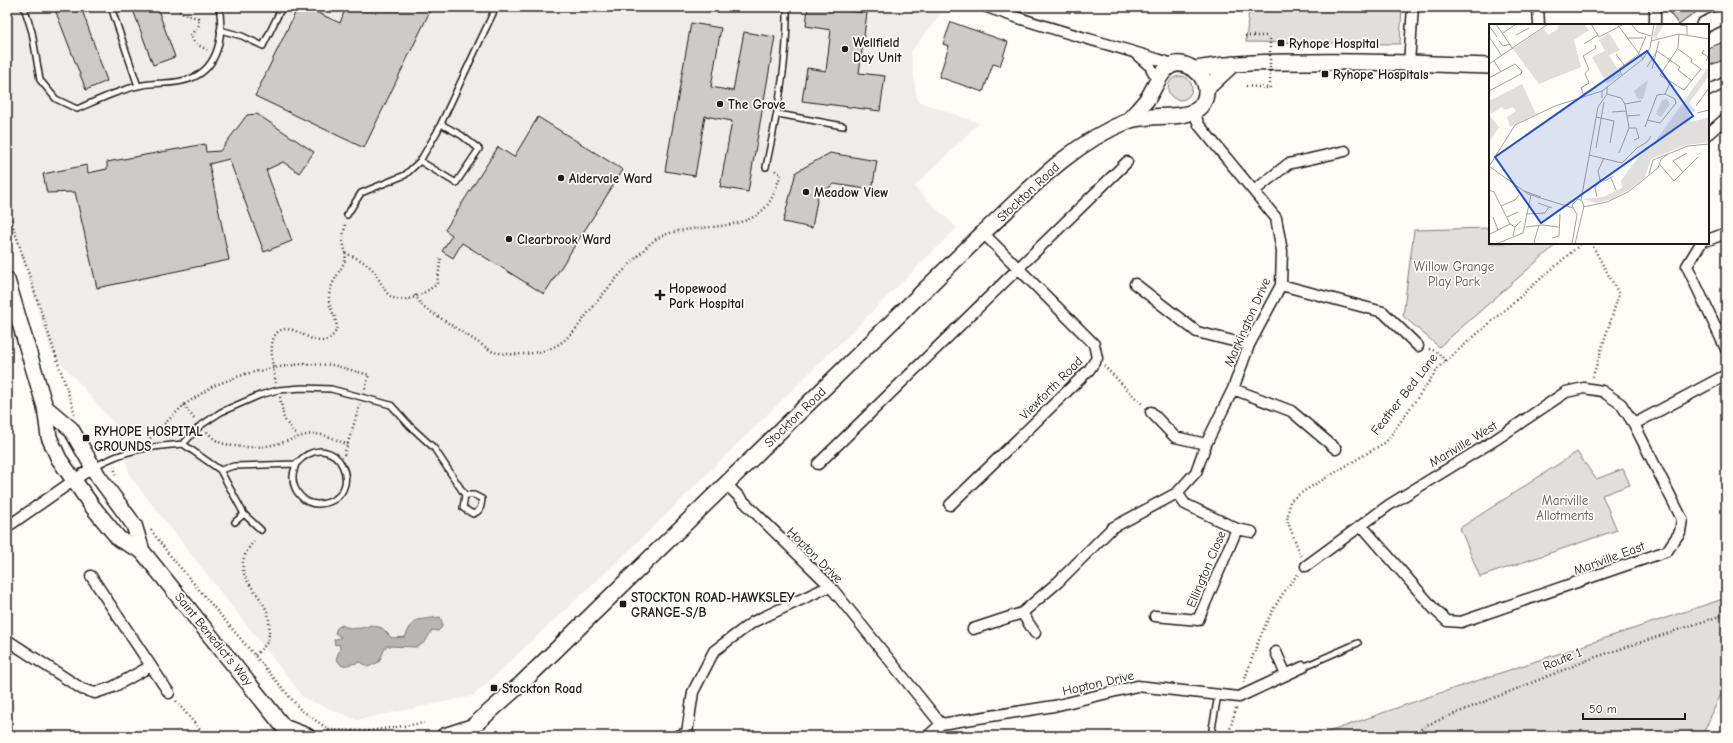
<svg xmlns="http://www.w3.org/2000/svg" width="1733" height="743" font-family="'Comic Neue',sans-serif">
  <rect width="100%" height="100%" fill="#fdfcf7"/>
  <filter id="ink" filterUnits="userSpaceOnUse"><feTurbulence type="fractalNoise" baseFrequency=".025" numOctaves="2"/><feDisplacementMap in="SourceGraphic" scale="8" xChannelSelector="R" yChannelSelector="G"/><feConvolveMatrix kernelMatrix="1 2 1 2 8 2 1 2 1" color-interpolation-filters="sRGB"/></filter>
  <g filter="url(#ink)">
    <path fill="#eeede9" d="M7,7H946L911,52L917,101L979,123L914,187L957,228L643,537L473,696L357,720L304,698L130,476L114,423L51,351L7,211Z"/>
    <path fill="#e0dfdb" stroke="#7e7e7c" d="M1249,7H1402L1400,44L1246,42Z
      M1168 88a12 12 0 1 1 24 0a12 12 0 1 1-24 0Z
      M1490,228V243H1558L1439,347L1403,316L1414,230Z
      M1577,452L1596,479L1623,469L1630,485L1602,495L1617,530L1480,577L1460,528Z
      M1726,598V696L1721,694L1702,736H1317L1425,698Z"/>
    <path fill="#b7b6b2" stroke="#797876" d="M440,617C443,624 444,626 438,631L432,630L425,642L417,647L386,646L379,662L368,667L361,662L342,666L336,659L340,649L339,644L335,645L334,640L341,637L335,633L337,628L342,625C350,630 363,629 371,625L382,628L392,638L405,637L411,625L417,620Z"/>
    <path fill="#cccbc8" stroke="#1c1c1c" d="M54,7H81L107,81L86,90Z
      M132,7H157L175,57L153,65Z
      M298,7H305L340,23L346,7H432L364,148L255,96Z
      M808,7L867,13L859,73L885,76L880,111L802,101L807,68L826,71L831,30L806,26Z
      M1665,7H1703L1679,25Z
      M951,22L1008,42L1000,66L993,64L983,92L939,77L949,46L943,44Z
      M691,23L721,28L711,87L733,91L744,32L775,37L748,192L720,187L732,121L705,116L695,176L665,171Z
      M1726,41V59L1708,66V48Z
      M257,114L314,152L299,173L283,162L266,170L292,241L264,252L229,159L209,164L229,260L97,288L75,192L47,193L43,174L87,165L88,173L107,169V162L205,144L206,152L220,151L247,115Z
      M538,117L623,170L544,294L462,243L453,258L442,251L452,235L445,230L498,147L514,157Z
      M830,153L877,161L872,190L834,184L818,195L812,228L783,222L796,172Z"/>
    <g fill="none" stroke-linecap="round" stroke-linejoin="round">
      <g stroke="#1c1c1c" stroke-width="8">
        <path id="lane" d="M24,7L32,32L40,80L56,99L77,109C98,100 121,89 143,85C159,82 176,85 192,78C219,67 224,34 219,7
          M111,7L138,86
          M220,30L242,36L263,46L282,7
          M778,114L843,126
          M420,161L456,183L479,149L461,135L441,124
          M766,167C777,115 788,61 787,7
          M347,215L361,193L405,175L420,161L437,132L496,7
          M183,444L200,426L221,412L260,395L278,390L302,388L331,389L391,405L410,426L434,448L465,495H474L482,499C481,507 481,511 473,514L463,508L465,495
          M94,467C126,449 148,447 183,444L220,470L244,514L261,530
          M220,470L234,466L296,464C337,421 371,499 319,504C305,505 292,491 293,476C293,472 295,468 296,464
          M235,522L244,514
          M1303,667L1358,643
          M1212,729L1218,695"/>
      </g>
      <g stroke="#1c1c1c" stroke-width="13">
        <path id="street" d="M987,7C1048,30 1113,44 1175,65
          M1538,7L1539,25
          M1655,7V25
          M1135,53L1150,66L1157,79
          M1409,63L1413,7
          M1708,91L1726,82
          M1708,134L1726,118
          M1254,191L1288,164L1345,151
          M1708,240L1726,233
          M1701,243L1687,266L1726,349
          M1135,284L1197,332L1249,345
          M1281,285L1383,312L1418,346
          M1233,389L1291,411L1336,449
          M1151,412L1175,437L1206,444
          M818,464L1127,162
          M726,484L830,586L941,724L1054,706L1137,686L1239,697L1303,667
          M950,505L1089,370L1097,358L1094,344L983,233
          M1362,526L1435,610L1447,621L1461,622L1667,551L1680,532L1682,519L1634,424L1726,375
          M7,527L93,467
          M1237,529L1252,532
          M1306,566L1389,505L1495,440L1566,392L1584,388L1602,391L1621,404L1634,424
          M91,576L169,693
          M1022,613L1035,633
          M1155,616L1198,620L1237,529L1185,504L1177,493
          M973,629L1022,613L1058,582L1112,528L1177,493L1196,472L1206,444L1233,389L1249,345L1281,285L1282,251L1276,218L1199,125L1194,112
          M7,640L82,689L95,693L113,687L151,666
          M1276,652L1286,675
          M687,733L693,692L714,651L753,622L830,586
          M677,736L687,733
          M928,736L941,724"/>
      </g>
      <g stroke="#1c1c1c" stroke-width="18">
        <path id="secondary" d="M1704,25L1726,15
          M1196,69C1234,62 1273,62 1311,62C1371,61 1430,64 1490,66
          M1206,89L1233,64
          M7,280L45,407L49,437L59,459L92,506L119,539L142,551
          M45,407L71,429L98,476L134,525L142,551L291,736
          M286,728L307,736
          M444,736L471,727
          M462,736L521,684L983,233C1027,192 1070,144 1128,121C1148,113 1187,121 1200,107C1212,93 1205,74 1190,67C1165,54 1158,83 1148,98C1142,106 1135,113 1128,121"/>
      </g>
      <path stroke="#1c1c1c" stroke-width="2.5" stroke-dasharray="1 3" stroke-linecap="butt" d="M180,7V13L198,18L199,25L190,36L195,43L207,50
        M1245,36H1270
        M1246,86L1270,88
        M7,208L75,414
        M1591,243L1619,294L1592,379
        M345,253C355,257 364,261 372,269C378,276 381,285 387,293C400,308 424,294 437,284L441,257
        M415,295L423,307L493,352C517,357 550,355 568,337C577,329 583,319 591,309C605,292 619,274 635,259C643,251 650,242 660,237C690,222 740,234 764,209C773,200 777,185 781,174L774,170
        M1429,349L1436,351L1446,361
        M1104,366L1143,405
        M276,383C273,368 262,322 293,330C306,334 322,350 334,334C342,323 329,311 329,299C329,284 340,273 345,260C347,254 343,245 343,239C343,234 345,228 345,223
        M280,397L284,419L297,436
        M184,405L195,420
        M207,432C210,435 215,440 219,442C234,449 264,448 280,443C292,440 301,435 313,434C326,434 337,440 348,445
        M150,438L184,405L213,386L245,374L273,368L301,364L333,365L369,375L365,389
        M344,455L360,405
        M114,466L116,476
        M151,530L168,553L300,709L329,730L369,731L424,723
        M1301,556L1287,520L1290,501L1304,491L1386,442L1440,366L1582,243
        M255,655C259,651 264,647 267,642C269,638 269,634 269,630C274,590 219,581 255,540
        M1244,682C1257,642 1271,604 1299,573
        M176,701L205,736
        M329,730V736
        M1194,736L1204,732
        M1228,736L1236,708
        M1411,736L1427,725L1593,658L1726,614"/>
      <use href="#lane" stroke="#fdfcf7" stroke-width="5"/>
      <use href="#street" stroke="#fdfcf7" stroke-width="10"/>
      <use href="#secondary" stroke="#fdfcf7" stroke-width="15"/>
      <path stroke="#1c1c1c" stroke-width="2.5" stroke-dasharray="1 3" stroke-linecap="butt" d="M1270,88V36"/>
    </g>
  </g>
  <g fill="#1c1c1c" stroke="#fdfcf7" stroke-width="1.5">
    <rect x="1277" y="39" width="8" height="8" rx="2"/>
    <circle cx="845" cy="49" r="4"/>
    <rect x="1321" y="70" width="8" height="8" rx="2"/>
    <circle cx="720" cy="104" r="4"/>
    <circle cx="561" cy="178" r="4"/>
    <circle cx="806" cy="192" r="4"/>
    <circle cx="509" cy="239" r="4"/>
    <path d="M658 289h4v4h4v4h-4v4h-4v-4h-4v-4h4z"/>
    <rect x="82" y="434" width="8" height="8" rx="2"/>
    <rect x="619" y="600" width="8" height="8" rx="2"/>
    <rect x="490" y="684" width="8" height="8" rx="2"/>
  </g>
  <g text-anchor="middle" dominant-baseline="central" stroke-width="3.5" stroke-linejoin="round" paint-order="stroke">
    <g font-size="13" font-weight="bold" fill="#1c1c1c" stroke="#fdfcf7" text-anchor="start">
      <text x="853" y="42">Wellfield<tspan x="853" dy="15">Day Unit</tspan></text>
      <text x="1289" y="43">Ryhope Hospital</text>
      <text x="1333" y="74">Ryhope Hospitals</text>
      <text x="728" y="104">The Grove</text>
      <text x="569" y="178">Aldervale Ward</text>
      <text x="814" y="192">Meadow View</text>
      <text x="517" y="239">Clearbrook Ward</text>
      <text x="669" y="288">Hopewood<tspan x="669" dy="15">Park Hospital</tspan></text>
      <text x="94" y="431">RYHOPE HOSPITAL<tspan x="94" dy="15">GROUNDS</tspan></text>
      <text x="631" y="597">STOCKTON ROAD-HAWKSLEY<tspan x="631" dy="15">GRANGE-S/B</tspan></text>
      <text x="502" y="688">Stockton Road</text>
    </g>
    <g font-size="13" fill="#1c1c1c" stroke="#fdfcf7">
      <text transform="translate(1028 192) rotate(-43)">Stockton Road</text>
      <text transform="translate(1247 322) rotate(-66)">Markington Drive</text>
      <text transform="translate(1051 388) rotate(-45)">Viewforth Road</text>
      <text transform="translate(1404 394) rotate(-52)">Feather Bed Lane</text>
      <text transform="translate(795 417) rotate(-44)">Stockton Road</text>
      <text transform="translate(1463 444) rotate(-31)">Mariville West</text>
      <text transform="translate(815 555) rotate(45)">Hopton Drive</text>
      <text transform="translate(1609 558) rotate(-20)">Mariville East</text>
      <text transform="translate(1206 569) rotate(-67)">Ellington Close</text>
      <text transform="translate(214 639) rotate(51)">Saint Benedict's Way</text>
      <text transform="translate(1562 659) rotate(-22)">Route 1</text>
      <text transform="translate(1098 683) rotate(-13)">Hopton Drive</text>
    </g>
    <g font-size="13" fill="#575655" stroke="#fdfcf7">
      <text x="1454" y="266">Willow Grange<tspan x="1454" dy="15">Play Park</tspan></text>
      <text x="1565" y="500">Mariville<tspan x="1565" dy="15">Allotments</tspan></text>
    </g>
  </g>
  <g transform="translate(1489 24)">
    <rect width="220" height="220" fill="#fdfcf7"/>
    <path d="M72,0H95L100,6L85,16L92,43L50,60L24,25L54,4L59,11L69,5L68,3ZM168,0H175L168,12L169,16L164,12ZM120,9L131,26L120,31L132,51L118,60L103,33L116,27L110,16ZM220,42V52L200,79L207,87L200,89L202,98L220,93V118L197,121L162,135L156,153L140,166L123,175L108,179L94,175L114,173L133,164L132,157L139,147L158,122L161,125ZM159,56L154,75H149L145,67ZM33,60L47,90L21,103L18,93L27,87L24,83L16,86L13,83L2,90L0,77ZM178,75L181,80L172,93L167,90L173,76ZM0,91L10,103L0,118Z" fill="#e0dfdb"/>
    <path fill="none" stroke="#a3a29f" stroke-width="1" d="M7,0L24,25M102,0L110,13L135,0M128,0L154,35M142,0L149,8L162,12M191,1L198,2V12M1,3L8,13M14,9L27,0M27,11L40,4M0,13L13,32M138,14H155M10,17L14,22L21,20M162,17L190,10L220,15M95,20L109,11M189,25L203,35L202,38L212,45L195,66L171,51L189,24L190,10M215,26L213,29L219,33L217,37M150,29L157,12M127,30L135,41M5,37L12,48M0,40L59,0M158,43L168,27L191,43L189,46L203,57M163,45L170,17M133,51L130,45L150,30M0,54L26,40L33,47L32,50L0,67M118,70L132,74L136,80L140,104L130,129M95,72L92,64L100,59L96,50L100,45L94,32L107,24L106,21M113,74V67L154,35L161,24L165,0M136,80L152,77M207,82L220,64M123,88L137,87M208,89L220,86M138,92L151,91M107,93L125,97L121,119M158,96L171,99L187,79L186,75L176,70L181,59M156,103L168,71L176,70M140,104H147L150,114L145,116M107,124L115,78M100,131L133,139L148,124L158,118L162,112M1,141L26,101L66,82L113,67M171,141L185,157L209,133M0,142L39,170L84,184M194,148L184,137L198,129M160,150L164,136L199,122L220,120M122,154L127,166M111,156L109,147L115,134M111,156L116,157L124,152M0,166L5,168L21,200L26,203M35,167L52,173M108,173L106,164L111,156M92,176L109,83L118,70V63M49,179L63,184M12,182L26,176L30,171M94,183L118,178L139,168L169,144L172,135L178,131M37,190L56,189L60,183M4,193L9,206M18,193L29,188M37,203L54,201L70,203M1,210L21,200M24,212L26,203L32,197M63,214L70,212L71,190M7,220L34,209L42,171M47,220L45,218L50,201M83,220L88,191L83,181L89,175L93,177L95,182L86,220"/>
    <path fill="#1d4ed8" fill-opacity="0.15" stroke="#1d4ed8" stroke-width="2" d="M158,27L204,92L52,199L6,133Z"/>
    <rect width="220" height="220" fill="none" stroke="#1c1c1c" stroke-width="2"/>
  </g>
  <rect width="1733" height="743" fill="none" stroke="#fdfcf7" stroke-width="24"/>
  <rect x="12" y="12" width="1709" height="719" fill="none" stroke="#1c1c1c" stroke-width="1.5" filter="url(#ink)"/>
  <path d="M1583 713v6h102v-6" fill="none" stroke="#1c1c1c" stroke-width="2"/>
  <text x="1589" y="713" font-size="12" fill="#1c1c1c" stroke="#fdfcf7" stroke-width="3" paint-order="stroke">50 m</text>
</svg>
